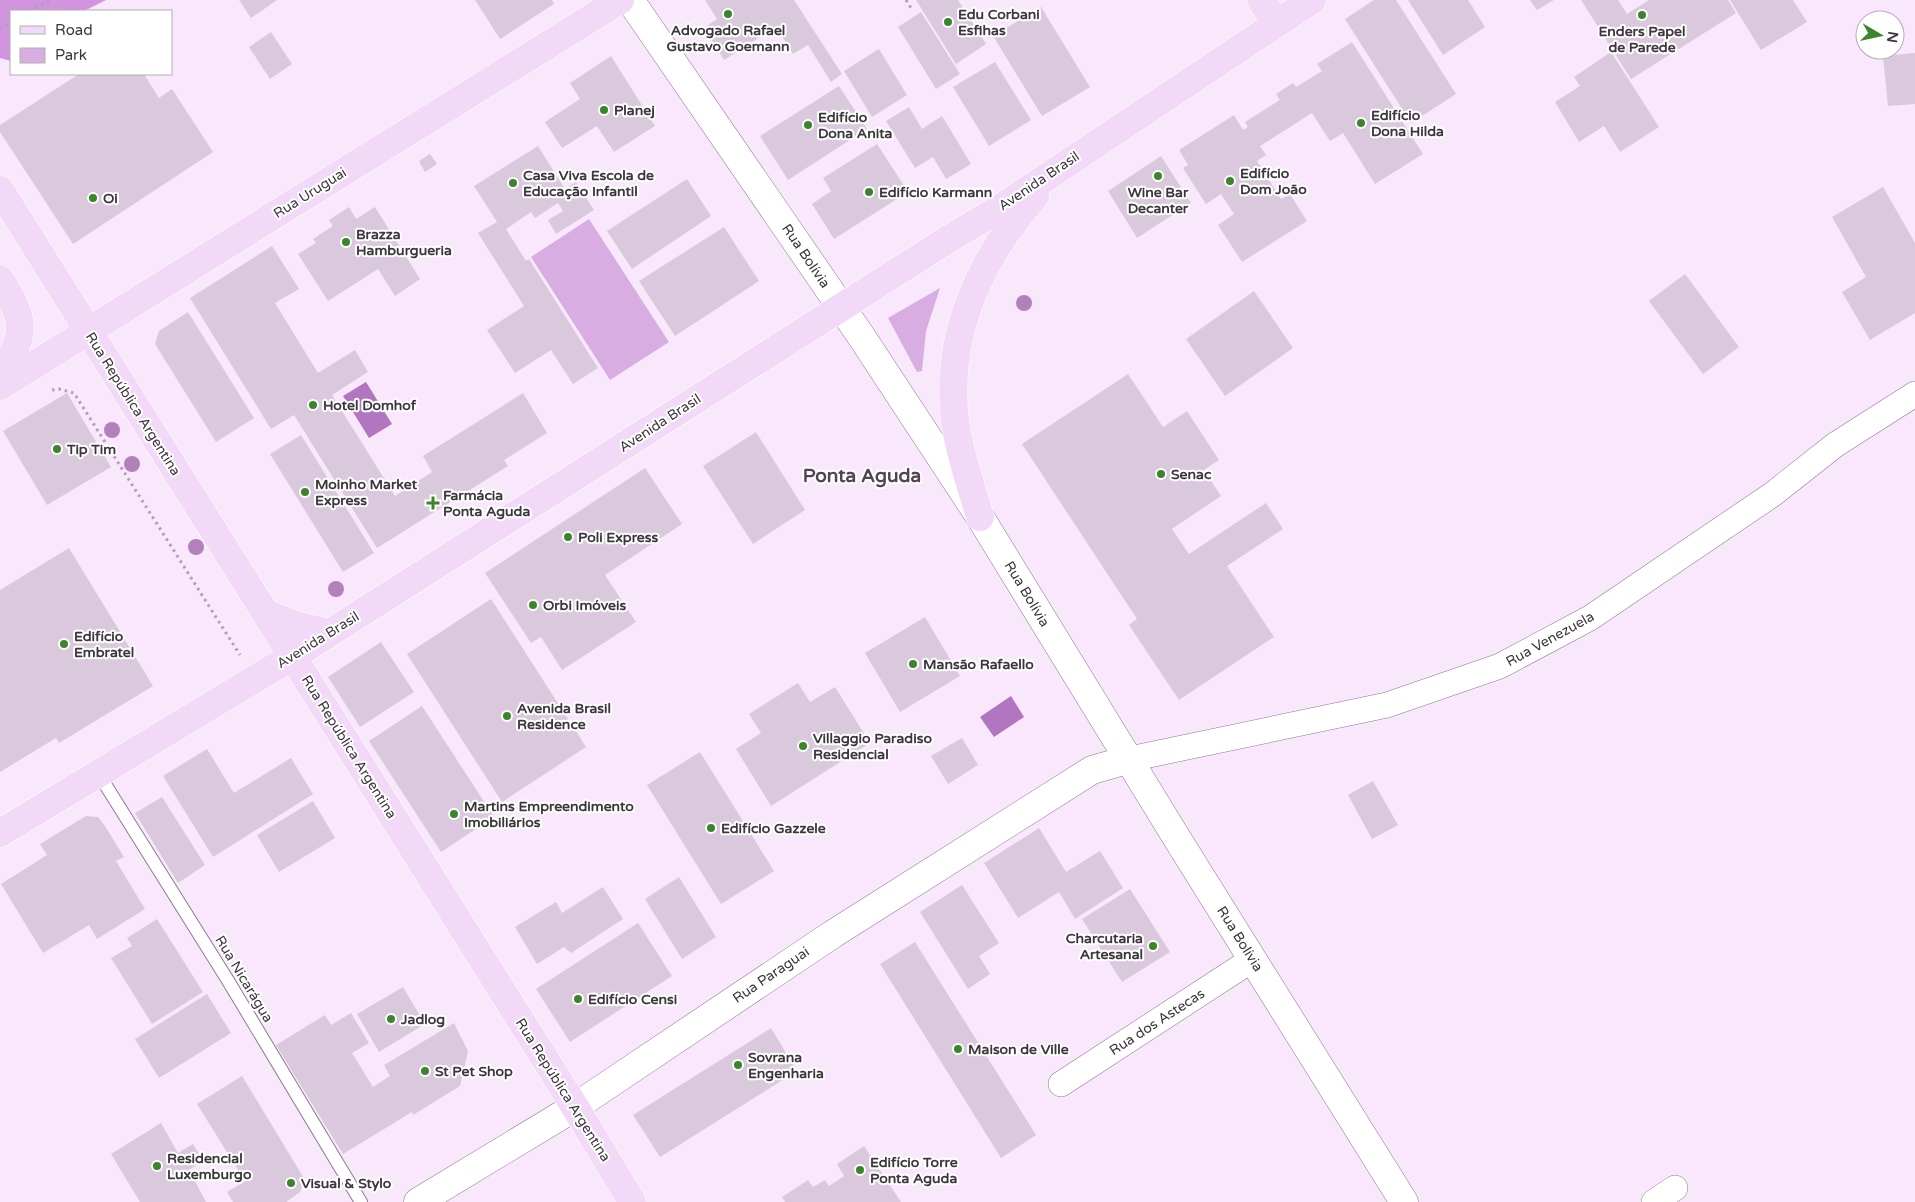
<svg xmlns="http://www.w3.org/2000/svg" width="1915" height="1202" font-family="'Varela Round',sans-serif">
  <rect width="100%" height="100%" fill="#f9e7fc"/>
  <path fill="#d8ade1" d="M589,219L669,342L610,380L531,257Z
    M940,288L926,331L922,371L917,372L888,318Z"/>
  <path fill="#d293df" d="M0,0H106L84,11H11V61L0,58Z"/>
  <path fill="#b275bf" d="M366,382L392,424L369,438L343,396Z
    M1011,696L1024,717L994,737L980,717Z"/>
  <path fill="#dac9dd" d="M239,0H277L251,18Z
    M475,0H552L554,4L500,39Z
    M705,0H794L842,74L831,82L808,45L793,54L776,27L724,60L704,28L717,19Z
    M916,0H958L986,44L956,64Z
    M1374,0H1396L1456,94L1411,123L1345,19Z
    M1408,0H1468L1485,27L1443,55Z
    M1530,0H1554L1537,10Z
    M1581,0H1618L1627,14L1649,0H1728L1736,13L1631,79Z
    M1730,0H1793L1807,22L1761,50Z
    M1041,7L1090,87L1042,116L993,36Z
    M921,12L960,74L936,89L898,27Z
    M271,32L292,64L270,79L249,47Z
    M1352,42L1423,154L1375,184L1343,133L1330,141L1312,113L1260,146L1266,155L1257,161L1281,199L1290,194L1307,221L1242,262L1218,225L1234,214L1221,194L1206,204L1183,168L1188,165L1179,150L1234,115L1243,130L1248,127L1245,122L1280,100L1276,94L1293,83L1296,87L1322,71L1317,64Z
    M879,49L907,95L872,117L844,71Z
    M1611,52L1659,127L1620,152L1604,126L1579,142L1555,102L1580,86L1574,77Z
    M1915,53V104L1888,106L1883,56Z
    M611,56L655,126L614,152L597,126L562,148L545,122L580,99L570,83Z
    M995,62L1031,120L989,146L953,87Z
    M79,74H144L159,98L172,89L213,152L73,244L0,132V125Z
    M839,86L867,129L788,180L760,136Z
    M909,107L922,129L942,116L971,164L946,179L933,157L915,168L886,121Z
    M877,144L908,192L834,239L812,204L831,191L823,178Z
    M538,146L565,189L576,182L594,210L556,234L548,220L563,211L558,203L535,218L531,212L506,229L526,261L529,259L598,368L573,384L551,350L515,373L487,330L524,306L478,233L497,222L474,186Z
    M430,154L437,164L425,172L419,161Z
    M1161,156L1191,203L1137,238L1108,191Z
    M687,179L711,216L632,269L607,231Z
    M1883,187L1915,243V313L1870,340L1842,292L1866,277L1832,217Z
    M349,207L356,219L375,207L420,279L395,296L378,269L328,301L298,254L316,243L313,239L333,226L329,220Z
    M724,227L759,281L675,336L639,281Z
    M272,246L299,289L275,303L318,373L355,350L368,372L332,395L395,496L432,472L423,456L523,393L547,433L504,460L508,466L377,548L294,415L271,429L190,298Z
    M1685,274L1739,347L1703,374L1649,301Z
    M1254,291L1293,348L1225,396L1186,339Z
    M188,312L254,418L216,442L155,344L159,331Z
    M1128,374L1163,427L1187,411L1219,460L1204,470L1221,496L1172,529L1189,554L1266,503L1283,529L1227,566L1274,637L1179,700L1129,625L1137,619L1022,444Z
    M67,393L111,467L47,505L3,431Z
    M756,432L805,510L753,544L703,466Z
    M301,435L374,553L343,572L270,454Z
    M645,468L682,524L605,575L636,622L562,670L541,637L531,643L485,573Z
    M69,548L153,686L59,743L56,738L0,772V590Z
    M491,599L586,747L502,802L407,654Z
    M925,617L960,676L900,712L865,653Z
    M381,642L414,692L360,727L328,677Z
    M798,683L810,702L835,687L870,743L771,806L736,749L761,733L749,714Z
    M422,706L494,817L441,852L369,741Z
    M962,738L978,765L948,784L931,756Z
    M207,749L234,793L291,758L313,794L213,857L163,776Z
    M700,752L774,871L721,904L647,785Z
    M1373,781L1398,825L1372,839L1348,795Z
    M162,797L205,865L178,883L135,813Z
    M313,801L335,838L279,872L257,835Z
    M86,816L98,817L105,826L124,857L116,861L145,909L97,939L89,925L43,953L1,884L47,855L40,844Z
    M1039,828L1066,872L1100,851L1123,888L1075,919L1059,892L1018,918L984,863Z
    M679,877L716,937L682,959L645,899Z
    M962,885L999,943L979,956L990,974L968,989L920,912Z
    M603,887L623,919L571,953L564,947L537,964L515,927L556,902L562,913Z
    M1130,889L1170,952L1122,982L1082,919Z
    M157,919L203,992L152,1024L111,958L132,946L127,938Z
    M638,923L672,976L570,1042L536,989Z
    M915,942L1036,1135L1001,1158L880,964Z
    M403,987L425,1024L379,1052L357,1014Z
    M207,994L231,1033L159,1078L135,1039Z
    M351,1013L369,1043L352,1053L373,1087L390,1076L384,1065L454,1023L468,1051L460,1086L413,1115L412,1112L343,1154L276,1045L325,1015L331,1025Z
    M771,1028L797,1071L660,1157L633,1115Z
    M242,1076L305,1180L300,1192L286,1202H233L227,1192L245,1181L197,1104Z
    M161,1123L178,1153L193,1144L203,1161L189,1170L206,1202H140L111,1154Z
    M864,1146L901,1202H785L782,1197L808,1180L813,1187L825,1180L829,1186L844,1176L837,1164Z"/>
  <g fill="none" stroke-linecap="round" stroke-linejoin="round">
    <g stroke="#8b7c8f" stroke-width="14">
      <path id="service" d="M98,773L227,979L361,1202"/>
    </g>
    <g stroke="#8b7c8f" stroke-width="26">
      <path id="minor" d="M1130,759L1387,705L1500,666L1590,618L1773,494L1835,445L1915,394
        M1061,1084L1253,959
        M1654,1202L1675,1188"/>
    </g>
    <g stroke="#8b7c8f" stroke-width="29">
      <path id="tertiary" d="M630,0L861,336L980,517L1178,840L1404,1202
        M418,1202L575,1107L833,934L1092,770L1130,759"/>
    </g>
    <g stroke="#fff" stroke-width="29">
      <path id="primary" d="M1261,0L1276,23
        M0,190L575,1107L632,1202
        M0,279C29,327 24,332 0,379
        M0,386L620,0
        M980,517C972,489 962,461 957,433C941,344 977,262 1035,196
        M265,613L296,625L328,633
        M0,833L303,650L947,240L999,209L1312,0"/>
    </g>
    <path stroke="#aea1b1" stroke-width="3" stroke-dasharray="2.5 4" stroke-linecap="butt" d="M906,0L911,8
      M30,11L50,0
      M0,29L11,22
      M52,390L59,389L74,393L240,655"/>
    <use href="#service" stroke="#fff" stroke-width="12"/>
    <use href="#minor" stroke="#fff" stroke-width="25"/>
    <use href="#tertiary" stroke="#fff" stroke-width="28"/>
    <use href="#primary" stroke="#f3d9f8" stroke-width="28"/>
  </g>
  <g fill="#b281bc">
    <circle cx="1024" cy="303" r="8"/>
    <circle cx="112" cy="430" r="8"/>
    <circle cx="132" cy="464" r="8"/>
    <circle cx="196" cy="547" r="8"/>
    <circle cx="336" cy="589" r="8"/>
  </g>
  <g fill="#3c852c" stroke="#fff" stroke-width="2">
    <circle cx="728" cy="14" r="5"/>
    <circle cx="1642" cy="15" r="5"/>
    <circle cx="948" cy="22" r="5"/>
    <circle cx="604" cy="110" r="5"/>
    <circle cx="1361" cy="123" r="5"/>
    <circle cx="808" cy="125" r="5"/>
    <circle cx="1158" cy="176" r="5"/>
    <circle cx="1230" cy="181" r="5"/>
    <circle cx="513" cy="183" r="5"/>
    <circle cx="869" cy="192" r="5"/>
    <circle cx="93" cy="198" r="5"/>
    <circle cx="346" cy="242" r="5"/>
    <circle cx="313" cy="405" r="5"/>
    <circle cx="57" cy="449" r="5"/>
    <circle cx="1161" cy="474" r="5"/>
    <circle cx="305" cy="492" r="5"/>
    <path d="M430.5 495.5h5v5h5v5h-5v5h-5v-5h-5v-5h5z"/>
    <circle cx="568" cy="537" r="5"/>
    <circle cx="533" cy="605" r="5"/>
    <circle cx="64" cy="644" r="5"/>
    <circle cx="913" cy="664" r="5"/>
    <circle cx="507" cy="716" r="5"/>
    <circle cx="803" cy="746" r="5"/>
    <circle cx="454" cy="814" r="5"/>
    <circle cx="711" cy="828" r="5"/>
    <circle cx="1153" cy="946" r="5"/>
    <circle cx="578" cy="999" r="5"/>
    <circle cx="391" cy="1019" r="5"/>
    <circle cx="958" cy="1049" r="5"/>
    <circle cx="738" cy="1065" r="5"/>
    <circle cx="425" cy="1071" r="5"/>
    <circle cx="157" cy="1166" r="5"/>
    <circle cx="860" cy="1170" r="5"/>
    <circle cx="291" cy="1183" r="5"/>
  </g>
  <g text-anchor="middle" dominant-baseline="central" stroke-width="4" stroke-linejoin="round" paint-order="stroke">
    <g font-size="14" font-weight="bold" fill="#3d363e" stroke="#fff" text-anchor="start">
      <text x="958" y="14">Edu Corbani<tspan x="958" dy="16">Esfihas</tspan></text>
      <text x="728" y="30" text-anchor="middle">Advogado Rafael<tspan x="728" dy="16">Gustavo Goemann</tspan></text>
      <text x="1642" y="31" text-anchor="middle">Enders Papel<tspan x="1642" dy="16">de Parede</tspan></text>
      <text x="614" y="110">Planej</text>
      <text x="1371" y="115">Edifício<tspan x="1371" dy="16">Dona Hilda</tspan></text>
      <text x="818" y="117">Edifício<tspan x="818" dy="16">Dona Anita</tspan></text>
      <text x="1240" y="173">Edifício<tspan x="1240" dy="16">Dom João</tspan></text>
      <text x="523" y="175">Casa Viva Escola de<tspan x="523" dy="16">Educação Infantil</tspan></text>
      <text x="879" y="192">Edifício Karmann</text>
      <text x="1158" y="192" text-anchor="middle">Wine Bar<tspan x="1158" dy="16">Decanter</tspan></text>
      <text x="103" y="198">Oi</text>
      <text x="356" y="234">Brazza<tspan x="356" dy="16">Hamburgueria</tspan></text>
      <text x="323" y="405">Hotel Domhof</text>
      <text x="67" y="449">Tip Tim</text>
      <text x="1171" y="474">Senac</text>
      <text x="315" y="484">Moinho Market<tspan x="315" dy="16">Express</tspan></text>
      <text x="443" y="495">Farmácia<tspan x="443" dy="16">Ponta Aguda</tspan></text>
      <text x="578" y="537">Poli Express</text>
      <text x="543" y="605">Orbi Imóveis</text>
      <text x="74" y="636">Edifício<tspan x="74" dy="16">Embratel</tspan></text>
      <text x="923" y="664">Mansão Rafaello</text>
      <text x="517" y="708">Avenida Brasil<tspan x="517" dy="16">Residence</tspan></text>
      <text x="813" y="738">Villaggio Paradiso<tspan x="813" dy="16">Residencial</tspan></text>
      <text x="464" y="806">Martins Empreendimento<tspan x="464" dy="16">Imobiliários</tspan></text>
      <text x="721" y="828">Edifício Gazzele</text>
      <text x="1143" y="938" text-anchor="end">Charcutaria<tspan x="1143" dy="16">Artesanal</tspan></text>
      <text x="588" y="999">Edifício Censi</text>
      <text x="401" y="1019">Jadlog</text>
      <text x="968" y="1049">Maison de Ville</text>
      <text x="748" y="1057">Sovrana<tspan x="748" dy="16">Engenharia</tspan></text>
      <text x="435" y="1071">St Pet Shop</text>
      <text x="167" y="1158">Residencial<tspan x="167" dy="16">Luxemburgo</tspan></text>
      <text x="870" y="1162">Edifício Torre<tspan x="870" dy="16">Ponta Aguda</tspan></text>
      <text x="301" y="1183">Visual &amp; Stylo</text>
    </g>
    <g font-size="14" fill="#3d363e" stroke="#fff">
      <text transform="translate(1039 181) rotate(-34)">Avenida Brasil</text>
      <text transform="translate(310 193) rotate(-32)">Rua Uruguai</text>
      <text transform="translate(806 256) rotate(56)">Rua Bolívia</text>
      <text transform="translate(133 404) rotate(58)">Rua República Argentina</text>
      <text transform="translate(660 423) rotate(-33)">Avenida Brasil</text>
      <text transform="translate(1027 594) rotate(59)">Rua Bolívia</text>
      <text transform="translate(1550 639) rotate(-29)">Rua Venezuela</text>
      <text transform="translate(318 640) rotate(-32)">Avenida Brasil</text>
      <text transform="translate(349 747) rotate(58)">Rua República Argentina</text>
      <text transform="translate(1240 939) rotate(58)">Rua Bolívia</text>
      <text transform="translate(771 975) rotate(-34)">Rua Paraguai</text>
      <text transform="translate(244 979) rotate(59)">Rua Nicarágua</text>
      <text transform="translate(1157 1022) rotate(-33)">Rua dos Astecas</text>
      <text transform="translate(563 1090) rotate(58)">Rua República Argentina</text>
    </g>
    <g font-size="19" font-weight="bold" fill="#524455" stroke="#fff">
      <text x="862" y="476">Ponta Aguda</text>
    </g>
  </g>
  <rect x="10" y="10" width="162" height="65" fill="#ffffff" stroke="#b1afb2"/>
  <rect x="20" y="26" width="25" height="8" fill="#f3d9f8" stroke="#b1afb2"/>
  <text x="55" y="35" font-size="15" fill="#3d363e">Road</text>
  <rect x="20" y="48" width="25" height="15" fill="#d8ade1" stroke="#b1afb2"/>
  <text x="55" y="60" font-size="15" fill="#3d363e">Park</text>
  <g transform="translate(1880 35) rotate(99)"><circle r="24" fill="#ffffff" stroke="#b1afb2"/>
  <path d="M0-4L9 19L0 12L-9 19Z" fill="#3c852c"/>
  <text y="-8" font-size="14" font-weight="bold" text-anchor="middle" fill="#3d363e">N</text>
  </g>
</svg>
